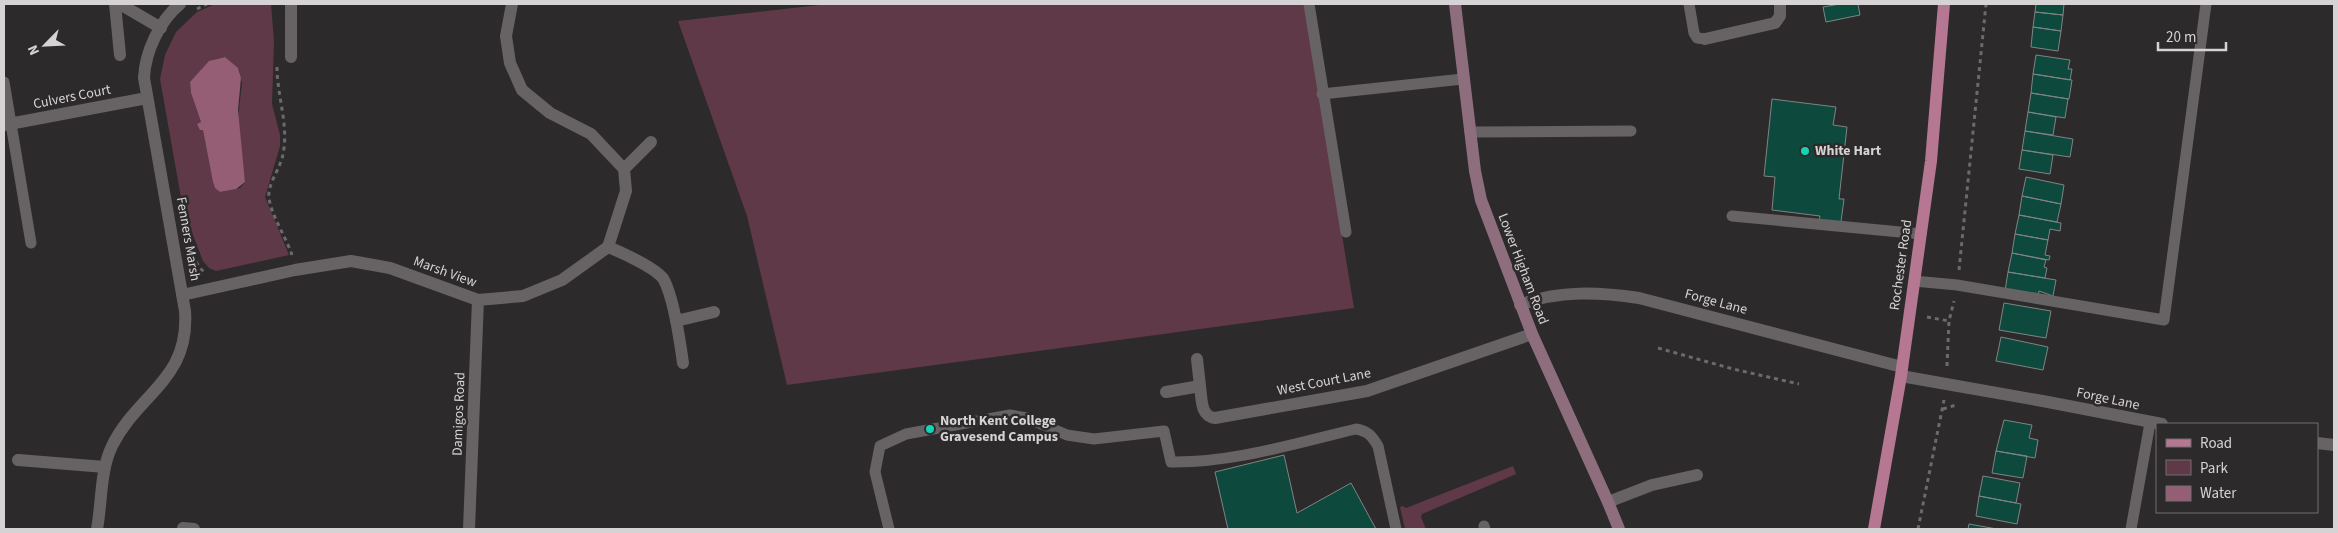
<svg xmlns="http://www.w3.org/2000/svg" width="2338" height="533" font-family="'Source Sans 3',sans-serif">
  <rect width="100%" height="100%" fill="#2d2a2b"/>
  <path fill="#603949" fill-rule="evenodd" d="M215,4H271L274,42L272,104L280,135V146L265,197L289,255L216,271L209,268L203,261L183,209L160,79L165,55L176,32L197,12ZM225,57L239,70L242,83L238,118L245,182L240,188L220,192L214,186L203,129L197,124L201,122L191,93L190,82C205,69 203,61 225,57Z
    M828,4H1304L1354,308L787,385L747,216L678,21Z
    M1513,466L1516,474L1422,514L1421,517L1426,529H1405L1400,507L1403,506L1406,508Z"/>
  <path fill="#955e75" d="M225,57L238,68L241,78L238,110L245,182L236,189L220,192L215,188L213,182L203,130H200L197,124L201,122L191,93L190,82L209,61Z"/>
  <path fill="#0e493d" stroke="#808483" d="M1840,4H1858L1860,15L1826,22L1823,7Z
    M2036,4H2064L2063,15L2035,12Z
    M2035,12L2063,15L2061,31L2033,27Z
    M2033,27L2061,31L2058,51L2031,47Z
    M2036,55L2070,60L2068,69H2072L2070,80L2033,74Z
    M2033,74L2072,80L2069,99L2031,93Z
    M2031,93L2068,99L2065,118L2028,112Z
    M1772,99L1836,107L1833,125L1847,127L1839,199H1844L1841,222L1819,220L1820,216L1772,210L1775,177L1764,176Z
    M2028,112L2056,117L2053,135L2025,131Z
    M2025,131L2073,139L2070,157L2022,150Z
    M2022,150L2053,155L2050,174L2019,169Z
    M2026,177L2064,185L2061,204L2022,196Z
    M2022,196L2061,204L2057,222L2019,215Z
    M2019,215L2061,223L2060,231L2050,229L2048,240L2015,234Z
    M2015,234L2048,240L2045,255L2050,256L2049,260L2012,253Z
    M2012,253L2046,260L2044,267L2047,268L2045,278L2008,272Z
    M2008,272L2056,280L2053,296L2039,291L2038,297L2005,291Z
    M2004,303L2051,311L2046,338L1999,330Z
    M2001,337L2048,347L2043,370L1996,361Z
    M2004,420L2032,425L2029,438L2038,440L2035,458L1996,451Z
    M1996,451L2027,456L2023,478L1992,473Z
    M1284,455L1297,513L1351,483L1376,529H1228L1215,472Z
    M1983,476L2020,483L2016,503L1979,496Z
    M1979,496L2021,504L2017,524L1976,516Z
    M1969,524L1997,529H1968Z"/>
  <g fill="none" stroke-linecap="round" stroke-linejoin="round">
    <path stroke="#6d6a6b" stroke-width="3" stroke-dasharray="4 4" stroke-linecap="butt" d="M197,9L207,4
      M277,67C277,96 289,125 283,154C281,168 267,184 269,198C271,215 286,237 292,255
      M196,262L204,273
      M1959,270L1986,4
      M1927,317L1949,321
      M1658,348L1733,369L1799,384
      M1947,366L1949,321L1954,301
      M1943,409L1956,405
      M1918,529L1944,400"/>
    <path stroke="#676365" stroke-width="11" d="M1309,4L1346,232
      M1689,4L1694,33L1697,38L1705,39
      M4,82L31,243
      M1322,94L1463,79
      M1470,132L1631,131
      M1732,216L1921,234
      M1914,281L1957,285L2164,320L2206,4
      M1484,526L1485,529
      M889,529L875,472L880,446L906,434L1010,415L1027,418L1067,435L1094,439L1164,431L1171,462C1233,463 1296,443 1356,429C1368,431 1372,436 1378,446L1396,529
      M2131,529L2150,423"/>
    <path stroke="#676365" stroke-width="12" d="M115,4L120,55
      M120,4L161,28
      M291,4V57
      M1705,39L1775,23L1780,16V4
      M4,125L147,98
      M624,169L651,142
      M608,247C621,252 658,269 664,280C674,299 680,341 683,363
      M182,295L295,270L351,261L390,268L478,300L523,296L562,280L608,247L626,191L624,169L591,134L550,113L522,90L510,63L506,36L512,4
      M1520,305C1558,290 1599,292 1639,298L1902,367
      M676,321L714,312
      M1197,359L1200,386
      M1901,376L2048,402L2162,424
      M1166,392L1200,386C1202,399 1200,416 1215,418L1367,391L1532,334
      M2317,443L2334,445
      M18,460L105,467
      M1608,502L1652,485L1697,475
      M183,528L194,529
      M97,529C102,502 100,471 112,446C138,393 190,380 185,311L144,78C145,52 160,20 180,4
      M469,529L478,300"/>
    <path stroke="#8e6d7c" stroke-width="12" d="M1455,4L1475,171L1481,200L1532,334L1608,502L1619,529"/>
    <path stroke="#b57792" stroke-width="12" d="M1874,529L1901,376L1931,161L1944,4"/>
  </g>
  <g fill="#14d5b3" stroke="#2d2a2b" stroke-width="2">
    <circle cx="1805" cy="151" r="5"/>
    <circle cx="930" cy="429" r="5"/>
  </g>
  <g text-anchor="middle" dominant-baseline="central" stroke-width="5" stroke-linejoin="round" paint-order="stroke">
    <g font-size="14" fill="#d5d3d3" stroke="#2d2a2b">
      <text transform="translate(72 97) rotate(-11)">Culvers Court</text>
      <text transform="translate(188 239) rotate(80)">Fenners Marsh</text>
      <text transform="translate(1901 265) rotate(-82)">Rochester Road</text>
      <text transform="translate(1523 269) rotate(69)">Lower Higham Road</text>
      <text transform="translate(445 272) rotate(20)">Marsh View</text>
      <text transform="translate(1716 302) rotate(15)">Forge Lane</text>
      <text transform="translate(1324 382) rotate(-11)">West Court Lane</text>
      <text transform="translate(2108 399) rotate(12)">Forge Lane</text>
      <text transform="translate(459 414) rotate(-88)">Damigos Road</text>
    </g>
    <g font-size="14" font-weight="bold" fill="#d5d3d3" stroke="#2d2a2b" text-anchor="start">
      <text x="1815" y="151">White Hart</text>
      <text x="940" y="421">North Kent College<tspan x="940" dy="16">Gravesend Campus</tspan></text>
    </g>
  </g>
  <rect width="2338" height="533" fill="none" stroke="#d5d3d3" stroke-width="10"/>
  <rect x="2156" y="423" width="162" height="90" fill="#2d2a2b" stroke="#706e6e"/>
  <rect x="2166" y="439" width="25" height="8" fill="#b57792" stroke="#706e6e"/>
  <text x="2200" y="448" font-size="15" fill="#d5d3d3">Road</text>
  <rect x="2166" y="460" width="25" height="15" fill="#603949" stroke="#706e6e"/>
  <text x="2200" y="473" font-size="15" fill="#d5d3d3">Park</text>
  <rect x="2166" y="486" width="25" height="15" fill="#955e75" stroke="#706e6e"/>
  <text x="2200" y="498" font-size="15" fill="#d5d3d3">Water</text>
  <g transform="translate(45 45) rotate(246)" stroke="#2d2a2b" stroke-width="4" paint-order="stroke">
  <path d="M0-4L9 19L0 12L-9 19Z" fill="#d5d3d3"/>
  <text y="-8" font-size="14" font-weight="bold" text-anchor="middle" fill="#d5d3d3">N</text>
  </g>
  <path d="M2158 42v8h68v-8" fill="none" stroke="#d5d3d3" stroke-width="2.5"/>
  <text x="2166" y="42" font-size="15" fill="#d5d3d3" stroke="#2d2a2b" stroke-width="4" paint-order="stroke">20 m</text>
</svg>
